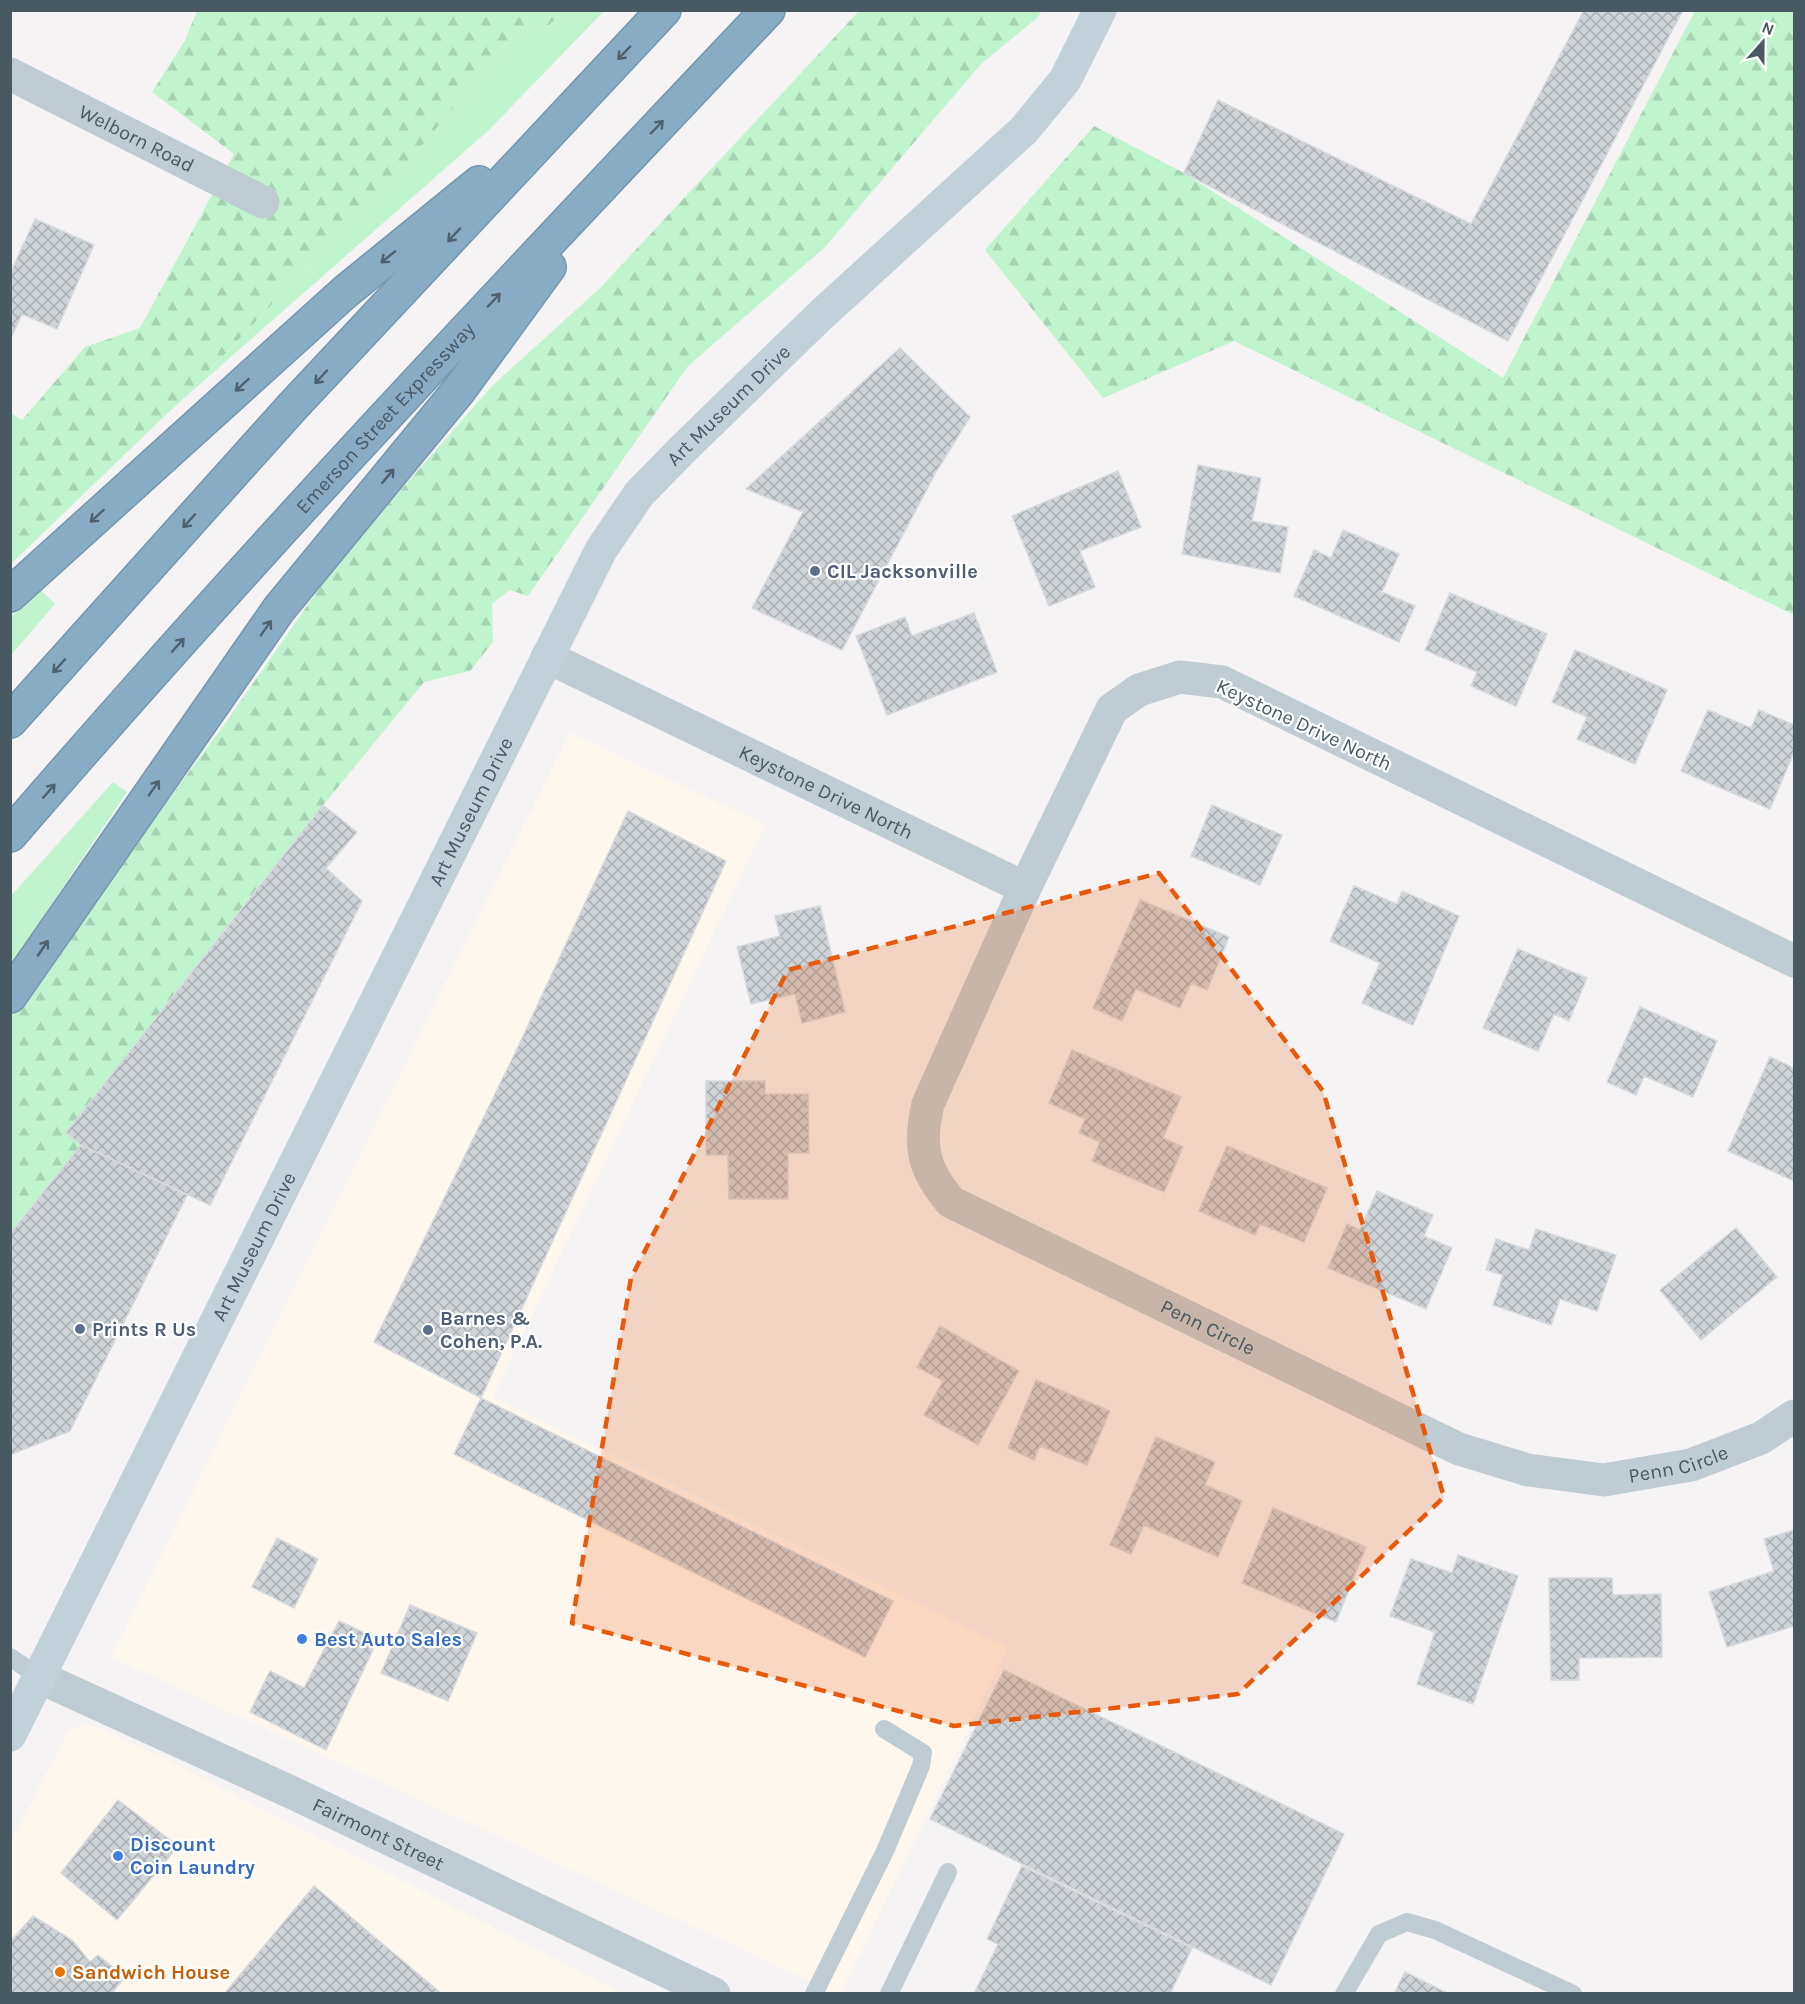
<svg xmlns="http://www.w3.org/2000/svg" width="1805" height="2004" font-family="Karla,sans-serif">
  <defs>
    <pattern id="forest-firs" width="22" height="20" patternUnits="userSpaceOnUse" patternTransform="scale(1.5)"><rect width="22" height="20" fill="#c0f4ce"/><path d="M5 1l3.5 6h-7zM16 11l3.5 6h-7z" fill="#a6d3b3"/></pattern>
    <pattern id="building-cross-hatch" width="8" height="8" patternUnits="userSpaceOnUse" patternTransform="scale(1.5)"><rect width="8" height="8" fill="#ced3d8"/><path d="M0 0l8 8M0 8l8-8" fill="none" stroke="#a9aeb3"/></pattern>
  </defs>
  <rect width="100%" height="100%" fill="#f5f3f3"/>
  <path fill="#fef7ee" d="M570,732L765,825L493,1397L1008,1648L841,1993H836L111,1657Z
    M82,1724L100,1728L158,1755L622,1993H11L10,1844L64,1739L70,1730Z"/>
  <path fill="#c0f4ce" d="M565,11H604L490,129L174,407L409,161L520,28L549,25Z
    M41,590L55,604L11,655V617Z
    M113,782L127,792L11,964V896Z"/>
  <path fill="url(#forest-firs)" d="M197,11H565L549,25L520,28L409,161L174,407L11,564V413L22,420L85,347L140,328L234,154L152,92L184,42Z
    M859,11H1042L1037,18L981,64L824,248L688,366L528,596L510,590L492,604L493,642L470,671L424,682L293,842L66,1133L81,1145L11,1234V1018L48,961L224,725L337,563L492,386L600,288Z
    M1695,11H1794V615L1234,341L1103,398L985,250L1094,126L1184,173L1503,378Z"/>
  <path fill="url(#building-cross-hatch)" stroke="#d6d9de" stroke-width="1.5" d="M1584,10H1683L1508,341L1184,173L1218,100L1471,224Z
    M35,219L94,245L57,329L22,314L10,340V274Z
    M900,348L970,417L936,472L842,650L752,608L803,512L746,489Z
    M1198,465L1261,478L1252,521L1288,527L1280,573L1182,554Z
    M1118,471L1141,527L1080,551L1095,587L1049,606L1012,516Z
    M1343,530L1399,554L1382,592L1415,606L1399,642L1294,596L1314,550L1331,558Z
    M1450,593L1547,634L1516,706L1471,686L1477,672L1425,650Z
    M974,613L997,672L887,715L856,636L905,617L912,636Z
    M1575,650L1667,690L1635,764L1577,739L1587,717L1552,702Z
    M1708,710L1751,728L1759,710L1794,725V752L1770,809L1681,771Z
    M323,805L357,832L326,868L362,901L210,1205L81,1145L66,1133Z
    M1212,805L1282,835L1260,885L1191,856Z
    M628,811L726,861L481,1398L374,1342L517,1049Z
    M1354,886L1397,904L1402,891L1459,916L1413,1025L1362,1003L1380,963L1330,941Z
    M1140,900L1229,937L1207,990L1191,983L1180,1008L1136,989L1122,1021L1093,1008Z
    M820,906L845,1012L802,1023L795,994L751,1004L737,947L780,936L775,916Z
    M1518,949L1587,978L1569,1021L1554,1014L1538,1051L1483,1028Z
    M1640,1007L1717,1041L1693,1097L1644,1076L1636,1095L1607,1082Z
    M1072,1050L1181,1097L1163,1138L1183,1147L1164,1192L1092,1161L1100,1142L1079,1133L1085,1119L1049,1103Z
    M1770,1057L1794,1068V1181L1728,1151Z
    M706,1081H765V1094H808L809,1153H788V1199H729L728,1155H706Z
    M81,1145L187,1195L70,1431L10,1455V1234Z
    M1227,1146L1327,1188L1304,1242L1260,1224L1255,1235L1199,1211Z
    M1377,1191L1433,1215L1424,1236L1452,1248L1426,1309L1328,1268L1347,1224L1360,1230Z
    M1736,1228L1777,1277L1701,1340L1660,1290Z
    M1536,1229L1616,1255L1597,1311L1560,1299L1551,1325L1493,1305L1503,1275L1486,1270L1496,1239L1529,1250Z
    M940,1326L1019,1371L978,1445L924,1415L943,1381L917,1367Z
    M1036,1380L1110,1411L1087,1465L1040,1446L1034,1460L1008,1448Z
    M481,1398L893,1601L865,1657L454,1454Z
    M1156,1437L1215,1462L1205,1485L1242,1501L1218,1557L1144,1525L1131,1554L1110,1545Z
    M1273,1508L1366,1547L1336,1622L1242,1583Z
    M1794,1530V1626L1727,1647L1709,1592L1774,1571L1764,1539Z
    M277,1538L318,1559L294,1608L252,1587Z
    M1458,1555L1518,1576L1473,1704L1417,1684L1435,1632L1390,1616L1411,1559L1452,1573Z
    M1549,1578H1612L1613,1595L1661,1594L1662,1657L1579,1658V1680H1551Z
    M410,1605L477,1633L448,1701L381,1673Z
    M339,1621L378,1639L326,1750L250,1712L270,1671L304,1688Z
    M1004,1670L1344,1834L1271,1985L930,1819Z
    M118,1800L178,1846L117,1920L61,1873Z
    M1022,1866L1192,1948L1170,1994H974L998,1944L987,1939Z
    M314,1886L442,1994H224Z
    M33,1916L72,1940L90,1962L98,1955L125,1977L111,1994H10V1942Z
    M1405,1972L1449,1994H1394Z"/>
  <g fill="none" stroke-linecap="round" stroke-linejoin="round">
    <g stroke="#7397b0" stroke-width="36">
      <g id="highway">
        <path d="M10,595L345,292L479,183"/>
        <path d="M10,721L293,406L664,10"/>
        <path id="s6" d="M10,835C254,552 511,281 768,10"/>
        <path d="M10,996L279,609L460,389L549,267"/>
      </g>
    </g>
    <path stroke="#c0ccd3" stroke-width="18" d="M10,1657L39,1677
      M814,1994L885,1851L921,1766L923,1753L884,1729
      M889,1994L948,1872
      M1344,1994L1379,1934L1407,1922L1435,1930L1573,1994"/>
    <g stroke="#c0ccd3" stroke-width="33">
      <path id="s1" d="M10,74L263,202"/>
      <path id="s2" d="M547,657L1025,888"/>
      <path id="s3" d="M1794,961L1222,682L1180,677L1139,690L1112,709L1025,888L928,1104C918,1147 923,1169 951,1202L1459,1449L1528,1470L1604,1480L1691,1465L1761,1438L1794,1416"/>
      <path id="s4" d="M39,1677L295,1794L714,1994"/>
    </g>
    <path stroke="#c2d0da" stroke-width="33" id="s5" d="M10,1735L601,550L639,494L683,449L822,314L1024,130L1065,80L1100,10"/>
    <use href="#highway" stroke="#88acc4" stroke-width="33"/>
  </g>
  <defs><path id="oneway-shaft" d="M-6 0H5M1.5-3L5.5 0L1.5 3" fill="none" stroke-width="1.6" stroke-linecap="round" stroke-linejoin="round" transform="scale(1.5)"/></defs>
  <g stroke="#4e616c">
    <use href="#oneway-shaft" transform="translate(624 53) rotate(134)"/>
    <use href="#oneway-shaft" transform="translate(657 127) rotate(-46)"/>
    <use href="#oneway-shaft" transform="translate(454 235) rotate(133)"/>
    <use href="#oneway-shaft" transform="translate(388 257) rotate(141)"/>
    <use href="#oneway-shaft" transform="translate(494 300) rotate(-47)"/>
    <use href="#oneway-shaft" transform="translate(321 377) rotate(133)"/>
    <use href="#oneway-shaft" transform="translate(242 385) rotate(138)"/>
    <use href="#oneway-shaft" transform="translate(388 476) rotate(-50)"/>
    <use href="#oneway-shaft" transform="translate(97 516) rotate(138)"/>
    <use href="#oneway-shaft" transform="translate(189 521) rotate(132)"/>
    <use href="#oneway-shaft" transform="translate(266 628) rotate(-55)"/>
    <use href="#oneway-shaft" transform="translate(178 645) rotate(-48)"/>
    <use href="#oneway-shaft" transform="translate(59 666) rotate(132)"/>
    <use href="#oneway-shaft" transform="translate(154 788) rotate(-55)"/>
    <use href="#oneway-shaft" transform="translate(49 791) rotate(-49)"/>
    <use href="#oneway-shaft" transform="translate(43 948) rotate(-56)"/>
  </g>
  <path fill="#e8590c" fill-opacity="0.2" stroke="#e8590c" stroke-width="4.5" stroke-dasharray="12 8" stroke-linejoin="round" d="M1159,873L1323,1091L1444,1497L1238,1694L954,1726L572,1623L631,1278L788,970Z"/>
  <g fill="#5c6f8a" stroke="#fff" stroke-width="2">
    <circle cx="815" cy="571" r="6"/>
    <circle cx="80" cy="1329" r="6"/>
    <circle cx="428" cy="1330" r="6"/>
  </g>
  <g fill="#3f7fe0" stroke="#fff" stroke-width="2">
    <circle cx="302" cy="1639" r="6"/>
    <circle cx="118" cy="1856" r="6"/>
  </g>
  <circle fill="#e8710a" stroke="#fff" stroke-width="2" cx="60" cy="1972" r="6"/>
  <g text-anchor="middle" dominant-baseline="central" stroke-width="4.5" stroke-linejoin="round" paint-order="stroke">
    <g font-size="20" fill="#485962" stroke="#fff">
      <text stroke="none"><textPath href="#s1" startOffset="142">Welborn Road</textPath></text>
      <text stroke="none"><textPath href="#s5" startOffset="1518">Art Museum Drive</textPath></text>
      <text stroke="none"><textPath href="#s6" startOffset="561">Emerson Street Expressway</textPath></text>
      <text transform="translate(1304 725) rotate(25)">Keystone Drive North</text>
      <text stroke="none"><textPath href="#s2" startOffset="310">Keystone Drive North</textPath></text>
      <text stroke="none"><textPath href="#s5" startOffset="1032">Art Museum Drive</textPath></text>
      <text stroke="none"><textPath href="#s5" startOffset="546">Art Museum Drive</textPath></text>
      <text stroke="none"><textPath href="#s3" startOffset="1582">Penn Circle</textPath></text>
      <text stroke="none"><textPath href="#s3" startOffset="2086">Penn Circle</textPath></text>
      <text stroke="none"><textPath href="#s4" startOffset="374">Fairmont Street</textPath></text>
    </g>
    <g font-size="20" font-weight="bold" fill="#4e5e75" stroke="#fff" text-anchor="start">
      <text x="827" y="571">CIL Jacksonville</text>
      <text x="440" y="1318">Barnes &amp;<tspan x="440" dy="23">Cohen, P.A.</tspan></text>
      <text x="92" y="1329">Prints R Us</text>
    </g>
    <g font-size="20" font-weight="bold" fill="#366cbe" stroke="#fff" text-anchor="start">
      <text x="314" y="1639">Best Auto Sales</text>
      <text x="130" y="1844">Discount<tspan x="130" dy="23">Coin Laundry</tspan></text>
    </g>
    <g font-size="20" font-weight="bold" fill="#c56008" stroke="#fff" text-anchor="start">
      <text x="72" y="1972">Sandwich House</text>
    </g>
  </g>
  <rect width="1805" height="2004" fill="none" stroke="#485962" stroke-width="24"/>
  <g transform="translate(1763 42) rotate(21)" stroke="#ffffff" stroke-width="4.5" paint-order="stroke">
  <path d="M0-4.5L10 22L0 15L-10 22Z" fill="#485962"/>
  <text y="-9" font-size="16" font-weight="bold" text-anchor="middle" fill="#485962">N</text>
  </g>
</svg>
